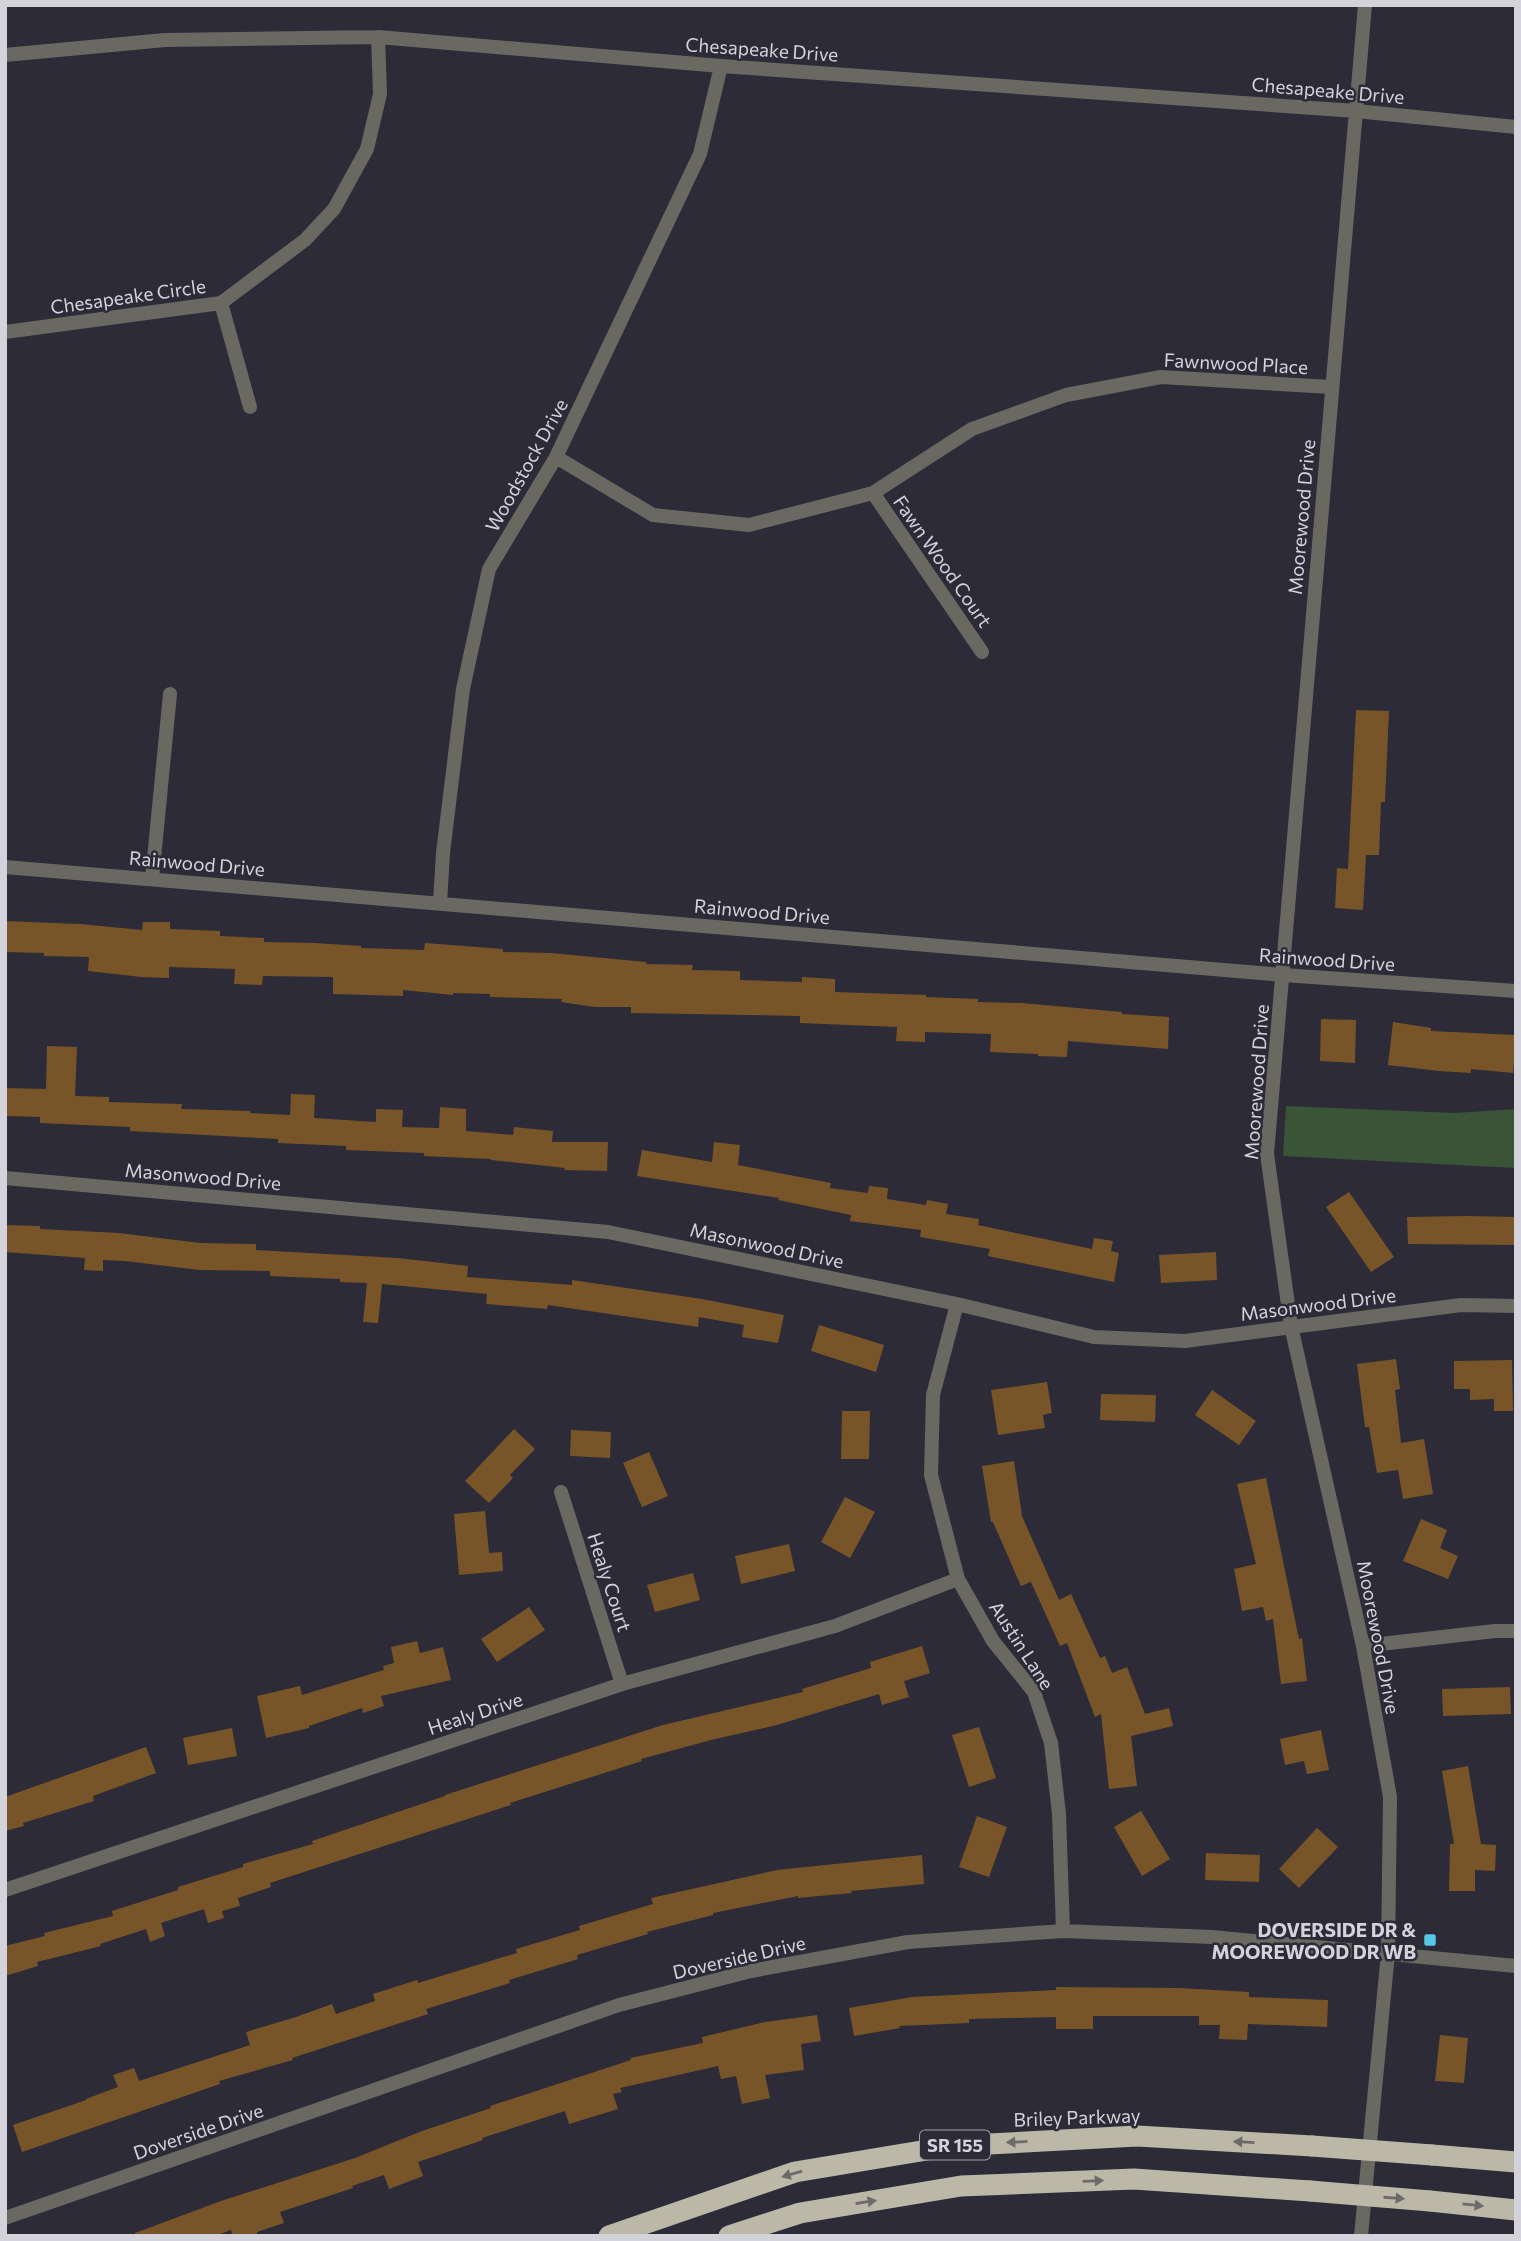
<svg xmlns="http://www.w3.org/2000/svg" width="1521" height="2241" font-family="Commissioner,sans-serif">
  <rect width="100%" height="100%" fill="#2d2b38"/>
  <path fill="#3a5438" d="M1286,1106L1455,1113L1516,1109V1168L1283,1156Z"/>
  <path fill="#775529" d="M1356,710L1389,711L1385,802H1381L1379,855H1366L1363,910L1335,908L1337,868L1348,869Z
    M5,921L80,924L142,930L143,922H170V929L220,931V936L264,938V942L315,943L361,946V948L424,950L425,943L503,949V952L551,953L646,962V964L693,965L692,970L740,971V980L802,982V977L835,979V992L926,995V997L978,999V1002L1022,1003L1122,1012V1014L1169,1017L1168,1049L1068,1041L1067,1057L1038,1056V1054L990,1052L991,1034L925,1032V1042L896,1041L897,1027L800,1023V1016L631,1013V1007H595L561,1002L562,999L490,997V994L453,993V995L403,990V996L333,994V977L263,976L262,985L234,984L235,969L169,967V978L141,977L88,971L89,957L44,956V953L5,952Z
    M1321,1019L1356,1020L1355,1063L1320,1061Z
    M1393,1022L1431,1028V1031L1516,1035L1513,1073L1471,1069V1073L1439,1071L1388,1065Z
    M47,1046L77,1047L75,1096L109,1097V1102L182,1104L181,1109L250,1111V1113L290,1115L291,1094L315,1095L314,1118L376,1122V1109L403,1110L402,1127L439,1128L440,1107L466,1109V1131L513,1135L514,1127L553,1131L552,1142H608L607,1171L564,1170L565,1168L491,1160V1159L424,1156V1153L346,1150V1146L278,1143V1139L130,1131V1127L40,1123V1117L5,1116V1088L46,1089Z
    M714,1142L740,1145L738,1165L831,1183L830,1188L868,1193L869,1186L888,1188L887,1199L926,1205L927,1200L948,1204L946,1214L979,1219L978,1225L1092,1249L1094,1238L1113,1241L1111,1251L1119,1253L1114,1282L988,1256L990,1249L920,1237L921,1230L850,1221L851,1215L778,1200L779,1198L637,1176L642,1150L712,1162Z
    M1349,1192L1394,1257L1371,1272L1326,1207Z
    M1467,1216L1516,1217V1245L1408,1244L1407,1217Z
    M5,1225L40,1226V1229L119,1233L200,1243L256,1244V1250L398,1258L468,1266L467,1277L572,1285V1280L702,1299L784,1315L778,1343L742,1337L744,1325L699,1317L698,1327L548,1305L547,1309L486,1304L487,1294L382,1284L378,1323L363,1322L367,1283L340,1282V1279L270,1276V1271L199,1270L125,1261L103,1260V1271L84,1270L85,1258L5,1252Z
    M1216,1252L1217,1280L1161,1283L1159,1255Z
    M819,1325L884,1345L876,1372L811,1351Z
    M1396,1359L1400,1389L1395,1390L1401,1443L1424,1439L1433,1494L1403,1499L1398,1470L1377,1473L1369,1427H1365L1357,1364Z
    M1512,1360L1513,1411H1494V1399L1470,1400V1389H1454V1361Z
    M1047,1382L1052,1413L1043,1415L1045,1428L998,1435L991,1390Z
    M1212,1390L1256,1421L1239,1445L1195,1415Z
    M1101,1394L1156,1395L1155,1422L1100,1420Z
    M842,1411H870L869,1459H841Z
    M514,1429L535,1449L510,1475L513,1478L489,1503L465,1481Z
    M571,1430L611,1432L610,1458L570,1456Z
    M649,1452L668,1496L642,1507L623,1463Z
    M1014,1461L1022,1516L1059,1600L1071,1594L1100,1658L1105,1656L1112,1673L1127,1667L1145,1714L1169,1708L1173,1726L1131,1736L1137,1786L1109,1789L1101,1714L1095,1717L1067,1643L1060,1646L1031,1582L1021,1586L993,1522H991L982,1466Z
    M1266,1478L1299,1639L1302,1638L1307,1681L1281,1684L1273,1619L1266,1621L1263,1607L1242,1611L1234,1569L1256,1564L1237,1484Z
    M845,1497L875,1512L850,1558L821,1542Z
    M485,1511L489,1553L502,1552L503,1571L459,1575L454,1514Z
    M1421,1519L1447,1530L1440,1548L1458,1556L1448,1579L1403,1561Z
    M789,1544L795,1571L741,1584L735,1556Z
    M693,1573L700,1600L655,1612L647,1585Z
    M529,1607L545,1630L497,1662L481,1639Z
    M417,1641L420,1653L443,1647L451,1680L381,1696L384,1706L363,1713L362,1708L309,1726V1728L266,1738L257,1696L300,1686L302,1695L384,1670L383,1666L394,1663L391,1647Z
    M922,1646L930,1673L904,1681L909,1697L882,1705L879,1694L777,1725L711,1740L641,1759L642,1761L510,1803L511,1805L270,1883L271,1887L238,1898L240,1906L222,1911L224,1918L208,1923L204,1909L161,1923L165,1936L150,1942L146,1929L100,1944L101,1946L37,1962L38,1966L5,1976V1946L45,1936L44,1933L113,1916L112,1911L178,1890V1887L243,1867V1864L313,1844L312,1841L445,1796V1795L663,1725L803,1692L802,1689L871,1668L870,1662Z
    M1510,1687L1511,1714L1443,1716L1442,1689Z
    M979,1727L996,1778L969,1787L952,1735Z
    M232,1728L237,1756L188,1765L183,1738Z
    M1321,1730L1329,1770L1307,1774L1304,1761L1285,1765L1280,1739Z
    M146,1747L156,1773L93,1796L94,1801L23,1823L24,1826L5,1831V1797Z
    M1468,1766L1481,1844L1496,1845L1495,1871L1475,1870V1891H1449L1450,1844H1454L1442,1771Z
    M1141,1811L1170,1859L1142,1876L1114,1827Z
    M977,1816L1007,1827L989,1877L959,1867Z
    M1317,1828L1338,1847L1299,1888L1279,1869Z
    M1206,1853L1260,1855L1259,1882L1205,1880Z
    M922,1855L924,1884L851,1891L852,1893L798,1898V1896L713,1913V1915L647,1932L648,1934L577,1955L578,1959L509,1980L510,1983L426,2009L428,2014L292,2058L293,2060L219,2081L220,2084L22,2152L13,2125L86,2100V2099L118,2087L113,2075L134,2068L139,2081L250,2045L246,2032L296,2017L332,2004L336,2014L375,2001L373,1994L417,1980L418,1983L517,1953L516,1949L580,1930L579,1926L653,1904L651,1898L777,1870Z
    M1056,1987L1179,1988L1249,1992V1997L1328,2000L1327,2027L1248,2024L1247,2040L1219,2039L1220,2025H1199V2016H1093V2029H1056V2017L969,2019V2023L899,2026L900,2028L854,2036L849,2008L912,1997L1056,1990Z
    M817,2015L821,2041L801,2044L804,2070L765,2075L770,2098L742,2104L736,2076L721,2079L718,2066L620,2088L622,2092L613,2094L618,2109L569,2124L565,2111L482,2138L483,2140L418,2162L423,2176L389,2189L384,2175L352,2186L353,2188L280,2212L284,2223L257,2232L258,2236H233L231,2230L215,2236H135V2233L221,2201L355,2158L422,2131L491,2108L490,2106L631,2060L630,2058L703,2043L702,2037L765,2022Z
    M1440,2035L1468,2038L1464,2083L1435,2081Z"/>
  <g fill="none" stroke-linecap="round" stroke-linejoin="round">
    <path stroke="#696861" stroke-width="14" d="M5,55L165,40L378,37L721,66L1356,111L1516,127
      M221,303L250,407
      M5,332L221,303L305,240L334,209L367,149L380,94L378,37
      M556,457L653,515L749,525L873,493L972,429L1066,395L1161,377L1331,387
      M873,493L982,652
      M5,867L1283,975L1516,991
      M152,879L170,694
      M440,903L443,853L463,689L489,569L556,457L700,154L721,66
      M5,1178L608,1232L957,1304L1094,1337L1185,1341L1461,1305L1516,1306
      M957,1304L933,1395L931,1475L958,1579L993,1641L1034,1692L1051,1743L1059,1814L1063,1931
      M561,1492L622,1684
      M1363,1646L1495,1631H1516
      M5,1890L622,1684L835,1626L958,1579
      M5,2218L619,2005L751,1971L908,1942L1063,1931L1212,1937L1516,1966
      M1361,2236L1388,1953L1390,1797L1363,1646L1291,1326L1267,1154L1365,5"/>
    <path stroke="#bcb8a7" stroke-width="21" d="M1432,2155L1516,2162
      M1430,2201L1516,2210
      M609,2236L795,2172L951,2146L1137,2136L1312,2146
      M729,2236L800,2213L961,2186L1134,2179L1310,2191"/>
    <path stroke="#bcb8a7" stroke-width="21" d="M1312,2146L1432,2155
      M1310,2191L1430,2201"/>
  </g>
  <defs><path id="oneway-solid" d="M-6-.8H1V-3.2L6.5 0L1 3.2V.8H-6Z" transform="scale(1.75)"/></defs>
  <g fill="#6d6a6a">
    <use href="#oneway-solid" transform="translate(1017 2142) rotate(177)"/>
    <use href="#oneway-solid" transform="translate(1244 2142) rotate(-177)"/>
    <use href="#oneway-solid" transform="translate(792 2174) rotate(164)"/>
    <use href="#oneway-solid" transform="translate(1093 2181) rotate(-2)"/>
    <use href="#oneway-solid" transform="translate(1394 2198) rotate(4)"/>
    <use href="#oneway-solid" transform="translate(866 2202) rotate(-9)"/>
    <use href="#oneway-solid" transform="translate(1473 2205) rotate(6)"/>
  </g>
  <rect fill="#59c8e4" stroke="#2d2b38" stroke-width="2.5" x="1423" y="1933" width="14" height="14" rx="3.5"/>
  <g text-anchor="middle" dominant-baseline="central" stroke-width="5" stroke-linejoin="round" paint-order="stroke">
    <rect fill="#2d2b38" stroke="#a2a1aa" stroke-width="2" x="920" y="2130.5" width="70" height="29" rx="5"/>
    <g font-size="18" font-weight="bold" fill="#d4d3db">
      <text x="955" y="2145">SR 155</text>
    </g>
    <g font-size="19" fill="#d4d3db" stroke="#2d2b38">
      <text transform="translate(762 49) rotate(4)">Chesapeake Drive</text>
      <text transform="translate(1328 90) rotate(5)">Chesapeake Drive</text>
      <text transform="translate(128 296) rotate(-8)">Chesapeake Circle</text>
      <text transform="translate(1236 363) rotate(3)">Fawnwood Place</text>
      <text transform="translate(526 465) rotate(-61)">Woodstock Drive</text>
      <text transform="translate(1301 517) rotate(-85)">Moorewood Drive</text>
      <text transform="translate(943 561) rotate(55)">Fawn Wood Court</text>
      <text transform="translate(197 863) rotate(5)">Rainwood Drive</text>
      <text transform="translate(762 911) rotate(5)">Rainwood Drive</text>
      <text transform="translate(1327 959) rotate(4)">Rainwood Drive</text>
      <text transform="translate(1256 1082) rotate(-86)">Moorewood Drive</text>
      <text transform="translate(203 1176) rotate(5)">Masonwood Drive</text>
      <text transform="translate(767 1245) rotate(12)">Masonwood Drive</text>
      <text transform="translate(1318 1304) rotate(-7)">Masonwood Drive</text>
      <text transform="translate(610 1582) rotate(72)">Healy Court</text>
      <text transform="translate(1379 1637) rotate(79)">Moorewood Drive</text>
      <text transform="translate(1022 1645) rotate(57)">Austin Lane</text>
      <text transform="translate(475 1713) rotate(-18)">Healy Drive</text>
      <text transform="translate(739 1957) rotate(-13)">Doverside Drive</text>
      <text transform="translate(1077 2117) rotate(-2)">Briley Parkway</text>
      <text transform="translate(198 2131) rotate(-19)">Doverside Drive</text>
    </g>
    <g font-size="19" font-weight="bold" fill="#d4d3db" stroke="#2d2b38" text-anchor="end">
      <text x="1416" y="1929">DOVERSIDE DR &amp;<tspan x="1416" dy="22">MOOREWOOD DR WB</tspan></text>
    </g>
  </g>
  <rect width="1521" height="2241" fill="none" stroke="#d4d3db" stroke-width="14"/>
</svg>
